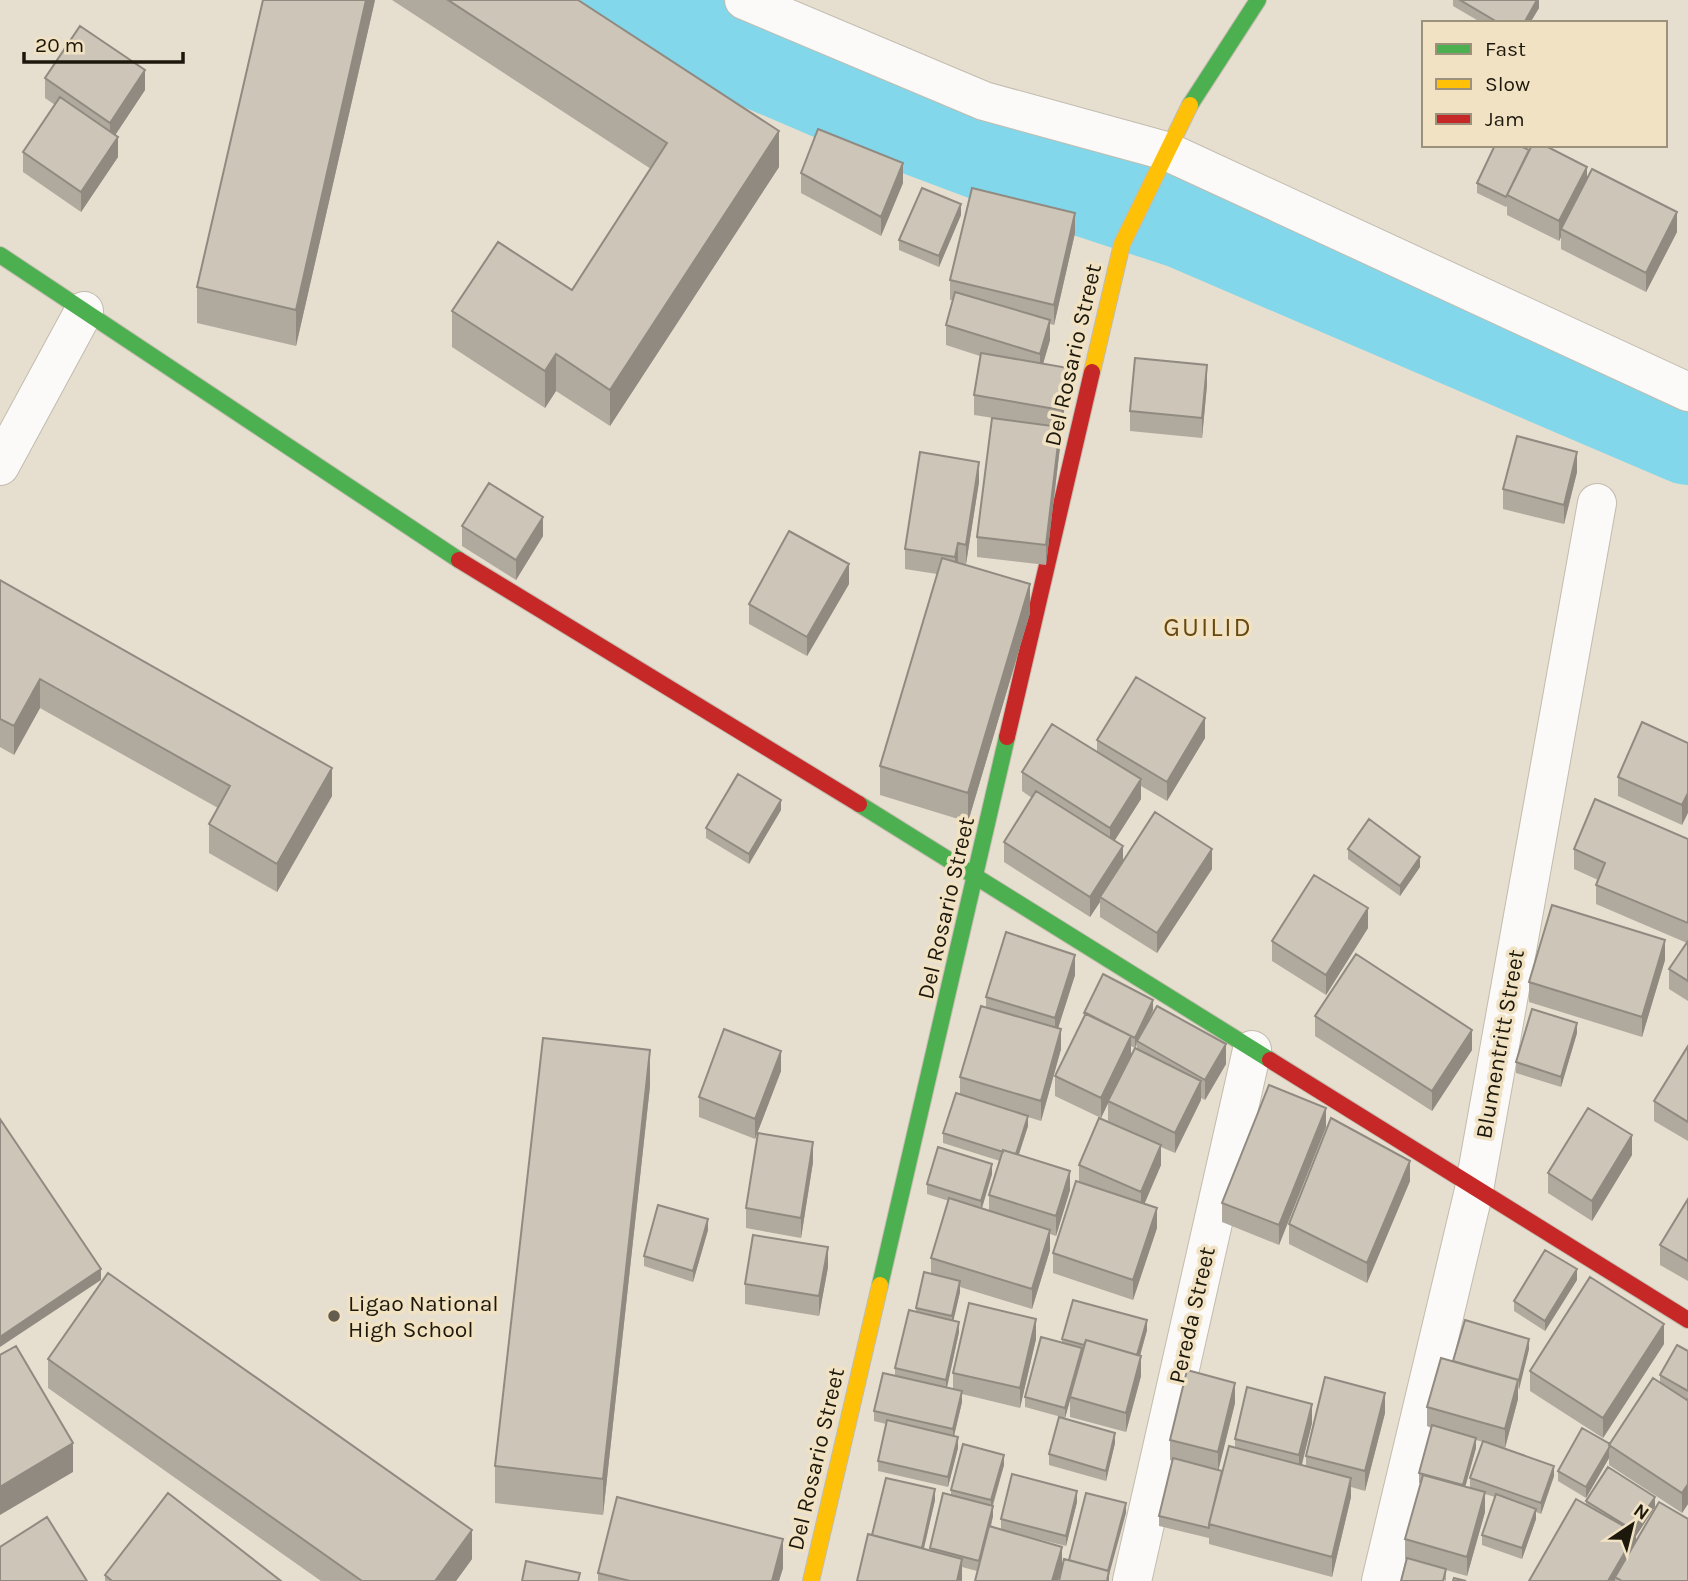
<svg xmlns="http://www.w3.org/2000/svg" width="1688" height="1581" font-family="Karla,sans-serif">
  <rect width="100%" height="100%" fill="#e6dece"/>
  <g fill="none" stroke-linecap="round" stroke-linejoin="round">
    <path stroke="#82d7eb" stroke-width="96" d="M629,0L730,49L887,116L1044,175L1184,221L1688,437"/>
    <g stroke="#c2bcaf" stroke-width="40">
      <path id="street" d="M744,0L984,101L1166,151L1688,392
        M0,466L84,311
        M1132,1581L1252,1050
        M1381,1581L1474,1190L1597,503"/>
    </g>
    <g stroke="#c2bcaf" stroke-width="18">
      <path id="fast" d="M1190,105L1258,0
        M0,255L459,560
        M859,804L1270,1060
        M880,1285L1007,737"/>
    </g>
    <g stroke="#c2bcaf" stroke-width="18">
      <path id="slow" d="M1092,372L1122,244L1190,105
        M811,1581L880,1285"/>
    </g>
    <g stroke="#c2bcaf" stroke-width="18">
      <path id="jam" d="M459,560L859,804
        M1007,737L1092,372
        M1270,1060L1688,1320"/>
    </g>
    <use href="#street" stroke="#fbfaf8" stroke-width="38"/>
    <use href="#fast" stroke="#4caf50" stroke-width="16"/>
    <use href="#slow" stroke="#ffc107" stroke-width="16"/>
    <use href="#jam" stroke="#c62828" stroke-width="16"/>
  </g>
  <path fill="#b0a99e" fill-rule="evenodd" d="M263,0H375L296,346L197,323V287Z
    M392,0H578L779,167L610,426L556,391L545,408L452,347V311L572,290L651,169Z
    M1453,0H1539V8L1530,23H1482L1453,6Z
    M45,78L145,90L115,135L118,157L81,212L23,172V152L55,105L45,98Z
    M801,173L903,183L881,236L801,193Z
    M1587,179L1677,232L1646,292L1561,249V237L1559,241L1507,215V206L1506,207L1477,193V183Z
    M961,215L939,267L899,250V240Z
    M1075,233L1054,325L1050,324V340L1043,364L1068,388L1061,429H1060V447L1046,565L977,557V537L1000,419L974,415V395L980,356L946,345V325L953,300H950V280Z
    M1207,385L1202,438L1130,431V411Z
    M1577,472L1564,524L1503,509V489Z
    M979,482L966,564H962L1030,613L968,822L880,795V766L937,574L905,569V549Z
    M462,526L543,536L516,580L462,546Z
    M0,580L332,796L277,892L209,853V824L218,808L40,708L14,755L0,747Z
    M849,584L807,656L749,624V604Z
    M1205,738L1167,801L1141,786V799L1114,841L1123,862L1212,869L1157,953L1100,917V902L1090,917L1004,862V842L1032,798L1022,791V772L1097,752V740Z
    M1688,743L1682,825L1618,796V777Z
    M781,810L749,864L706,838V828Z
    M1688,839V1001L1669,989V969L1687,943L1596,904V885L1598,880L1574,869V849Z
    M1348,849L1420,867L1400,896L1348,859Z
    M1368,928L1326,995L1272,961V941Z
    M1665,960L1642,1037L1529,1002V982Z
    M1075,975L1058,1028L1061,1049L1041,1121L1028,1117V1126L1019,1154L1070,1190L1056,1236L1050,1234V1250L1032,1309L960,1287V1292L953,1320L959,1332L947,1388L953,1389V1373L1036,1339L1020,1408L962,1394V1402L954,1436L958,1448L948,1487L878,1471V1461L886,1424L874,1421V1411L895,1376V1368L916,1312V1308L931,1274V1258L949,1201L927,1194V1184L992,1174L982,1208L989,1211V1195L1000,1161L943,1143V1133L960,1095V1077L986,1007V997Z
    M1153,1010L1147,1023L1226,1064L1205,1100L1201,1098V1100L1175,1153L1161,1147V1165L1144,1204L1157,1228L1133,1300L1053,1273V1253L1079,1182V1165L1138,1135L1108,1121V1103L1101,1118L1055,1096V1076L1084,1018V1013ZM1137,1045V1049L1131,1055V1046L1135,1048Z
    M1315,1016L1472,1050L1432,1111L1315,1036Z
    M1577,1033L1561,1087L1516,1073V1062Z
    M1688,1046V1141L1654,1121V1101Z
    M781,1071L755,1139L699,1117V1097Z
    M650,1086L603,1515L495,1503V1466Z
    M1326,1127L1279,1245L1222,1222V1203Z
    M1632,1155L1592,1221L1548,1193V1173Z
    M813,1162L801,1238L746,1228V1208Z
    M1410,1181L1367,1283L1289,1244V1224Z
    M1688,1199V1281L1660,1265V1245Z
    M708,1230L693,1282L644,1266V1256Z
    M828,1267L819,1316L745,1304V1284Z
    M1577,1280L1545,1331L1514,1311V1301Z
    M1147,1330L1140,1356L1141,1376L1126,1432L1070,1417V1400L1065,1418L1025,1407V1397L1062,1343V1339Z
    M1664,1344L1603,1438L1530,1391V1371Z
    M1529,1349L1518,1390V1399L1505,1448L1554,1476L1541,1514L1536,1512V1519L1522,1559L1482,1545V1535L1495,1497L1485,1494V1512L1467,1576L1446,1570V1581L1405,1559V1539L1421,1483H1419V1473L1431,1428L1427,1426V1407L1453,1361ZM1476,1440L1483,1442L1470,1478V1488L1465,1487L1476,1448Z
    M1688,1351V1504L1682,1513L1609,1465V1458L1586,1498L1558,1481V1471L1610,1444L1660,1382V1375Z
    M48,1359L472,1559L456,1581H321L48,1388Z
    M1235,1403L1218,1470L1222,1471L1235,1447V1439L1312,1423L1302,1465L1306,1466V1456L1385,1413L1365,1491L1351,1487V1497L1332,1577L1209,1544V1538L1159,1526V1516L1172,1461L1170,1460V1440Z
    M1115,1443L1106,1481L1049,1465V1454Z
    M1004,1465L993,1506V1516L991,1527L1062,1567L977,1571L962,1567V1579L872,1535L935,1500L924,1549L930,1551L951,1495V1490Z
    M1586,1501L1655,1507L1636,1536V1541L1688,1581H1529L1586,1505Z
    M1077,1502L1066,1546L1001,1530V1519Z
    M783,1568L779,1581H598V1573Z
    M105,1575L281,1581H105Z"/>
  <path fill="#908a81" d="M366,0H375L296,346V310Z
    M1537,0H1539V8L1530,23H1524Z
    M145,70V90L110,143V123Z
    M779,131V167L610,426V390Z
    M118,137V157L81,212V192Z
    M903,163V183L881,236V217Z
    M1587,167V187L1561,229V237L1559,241V221Z
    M961,204V215L939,267V256Z
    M1677,212V232L1646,292V273Z
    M1075,213V233L1054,325V305Z
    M1050,320V340L1040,374V354Z
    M556,354V391L545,408V371Z
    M1207,365V385L1202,438V418Z
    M1068,368V388L1061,429V410Z
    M1060,427V447L1046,565V545Z
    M1577,452V472L1564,524V505Z
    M979,462V482L966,564V545Z
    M543,517V536L516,580V560Z
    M958,543V563L955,577V557Z
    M849,564V584L807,656V637Z
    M1030,584V613L968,822V793Z
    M40,679V708L14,755V726Z
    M1205,718V738L1167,801V782Z
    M332,768V796L277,892V864Z
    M1141,779V799L1110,848V828Z
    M1688,793V813L1682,825V805Z
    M781,800V810L749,864V854Z
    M1123,846V866L1100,897V902L1090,917V897Z
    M1212,849V869L1157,953V933Z
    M1420,857V867L1400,896V886Z
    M1368,908V928L1326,995V975Z
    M1665,940V960L1642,1037V1017Z
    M1075,955V975L1055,1038V1018Z
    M1153,1000V1010L1138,1042L1137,1041L1135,1048V1038Z
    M1577,1023V1033L1561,1087V1077Z
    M1061,1029V1049L1041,1121V1101Z
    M1472,1030V1050L1432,1111V1091Z
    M1131,1036V1056L1101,1118V1098Z
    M1226,1044V1064L1205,1100V1080Z
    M650,1050V1086L603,1515V1479Z
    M781,1051V1071L755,1139V1119Z
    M1201,1081V1100L1175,1153V1133Z
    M1326,1108V1127L1279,1245V1225Z
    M1028,1116V1126L1015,1166V1156Z
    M1632,1135V1155L1592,1221V1201Z
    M813,1142V1162L801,1238V1218Z
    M1161,1145V1165L1141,1212V1192Z
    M1410,1161V1181L1367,1283V1263Z
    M992,1164V1174L981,1211V1201Z
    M1070,1171V1190L1056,1236V1216Z
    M1157,1208V1228L1133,1300V1280Z
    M708,1219V1230L693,1282V1271Z
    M1050,1230V1250L1032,1309V1289Z
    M828,1247V1267L819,1316V1296Z
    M101,1269V1280L0,1347V1337Z
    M1577,1269V1280L1545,1331V1321Z
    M960,1281V1292L952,1327V1316Z
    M1036,1319V1339L1020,1408V1388Z
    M1147,1320V1330L1136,1370V1360Z
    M959,1322V1332L946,1391V1380Z
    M1664,1324V1344L1603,1438V1418Z
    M1529,1339V1349L1519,1390V1380Z
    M1082,1348V1358L1065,1418V1408Z
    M1141,1356V1376L1126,1432V1413Z
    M1518,1380V1399L1505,1448V1429Z
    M1235,1383V1403L1218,1472V1452Z
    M962,1391V1402L953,1440V1429Z
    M1385,1393V1413L1365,1491V1471Z
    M1312,1404V1423L1299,1475V1455Z
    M1115,1433V1443L1106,1481V1471Z
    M958,1437V1448L948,1487V1477Z
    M1476,1438V1448L1463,1495V1485Z
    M73,1443V1472L0,1515V1487Z
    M1609,1448V1458L1586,1498V1487Z
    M1004,1455V1465L991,1510V1500Z
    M1554,1466V1476L1541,1514V1503Z
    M1351,1478V1497L1332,1577V1557Z
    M1688,1484V1504L1682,1513V1493Z
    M935,1489V1500L921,1560V1550Z
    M1077,1491V1502L1066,1546V1536Z
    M1485,1492V1512L1467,1576V1557Z
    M1655,1497V1507L1636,1536V1553L1615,1577V1581H1608L1633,1538V1530Z
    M1126,1503V1513L1109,1575V1581H1107V1571Z
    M993,1506V1516L979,1571V1561Z
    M1536,1509V1519L1522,1559V1548Z
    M472,1530V1559L456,1581H435Z
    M783,1539V1568L779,1581H772Z
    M1062,1547V1567L1058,1581H1052Z
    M962,1559V1581H957Z"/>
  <path fill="#cdc5b8" stroke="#908a81" stroke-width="2" d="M263,0H366L296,310L197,287Z
    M448,0H578L779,131L610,390L556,354L545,371L452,311L498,242L572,290L667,143Z
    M1460,0H1537L1524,23H1499Z
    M80,26L145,70L110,123L45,78Z
    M60,97L118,137L81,192L23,152Z
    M818,129L903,163L881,217L801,173Z
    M1495,145H1518L1529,150L1506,197L1477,183Z
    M1532,145H1544L1587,167L1559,221L1507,195Z
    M1592,169L1677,212L1646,273L1561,229Z
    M922,188L961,204L939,256L899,240Z
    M972,188L1075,213L1054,305L950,280Z
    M955,292L1050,320L1040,354L946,325Z
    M981,353L1068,368L1061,410L974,395Z
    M1135,358L1207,365L1202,418L1130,411Z
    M992,418L1060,427L1046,545L977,537Z
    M1517,436L1577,452L1564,505L1503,489Z
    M920,452L979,462L966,545L958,543L955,557L905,549Z
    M489,483L543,517L516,560L462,526Z
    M789,531L849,564L807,637L749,604Z
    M942,558L1030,584L968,793L880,766Z
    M0,580L332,768L277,864L209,824L230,786L40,679L14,726L0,719Z
    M1136,677L1205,718L1167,782L1097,740Z
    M1642,722L1688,743V793L1682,805L1618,777Z
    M1052,724L1141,779L1110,828L1022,772Z
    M738,774L781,800L749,854L706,828Z
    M1036,791L1123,846L1090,897L1004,842Z
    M1595,799L1688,839V923L1596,885L1605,863L1574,849Z
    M1155,812L1212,849L1157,933L1100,897Z
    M1369,819L1420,857L1400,886L1348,849Z
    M1314,875L1368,908L1326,975L1272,941Z
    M1552,905L1665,940L1642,1017L1529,982Z
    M1006,932L1075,955L1055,1018L986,997Z
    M1688,941V981L1669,969Z
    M1356,954L1472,1030L1432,1091L1315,1016Z
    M1103,974L1153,1000L1135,1038L1084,1013Z
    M981,1006L1061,1029L1041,1101L960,1077Z
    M1157,1006L1226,1044L1205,1080L1137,1041Z
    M1532,1009L1577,1023L1561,1077L1516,1062Z
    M1086,1013L1131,1036L1101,1098L1055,1076Z
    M724,1029L781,1051L755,1119L699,1097Z
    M543,1038L650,1050L603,1479L495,1466Z
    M1688,1046V1122L1654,1101Z
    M1135,1048L1201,1081L1175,1133L1108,1101Z
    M1269,1085L1326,1108L1279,1225L1222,1203Z
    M956,1093L1028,1116L1016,1154L1003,1150V1152L943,1133Z
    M1588,1108L1632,1135L1592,1201L1548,1173Z
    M1099,1118L1161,1145L1141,1192L1079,1165Z
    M1331,1118L1410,1161L1367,1263L1289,1224Z
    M0,1119L101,1269L0,1337Z
    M758,1133L813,1142L801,1218L746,1208Z
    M938,1147L992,1164L981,1201L927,1184Z
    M1003,1150L1070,1171L1056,1216L989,1195Z
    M1076,1181L1157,1208L1133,1280L1053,1253Z
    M949,1198L1050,1230L1032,1289L931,1258Z
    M1688,1199V1261L1660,1245Z
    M658,1205L708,1219L693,1271L644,1256Z
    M753,1235L828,1247L819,1296L745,1284Z
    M1545,1250L1577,1269L1545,1321L1514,1301Z
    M924,1272L960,1281L952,1316L916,1308Z
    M108,1273L472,1530L435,1581H362L48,1359Z
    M1590,1277L1664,1324L1603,1418L1530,1371Z
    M1073,1300L1147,1320L1137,1355L1086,1340L1084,1345L1062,1339Z
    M969,1303L1036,1319L1020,1388L953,1373Z
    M909,1310L959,1322L946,1380L895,1368Z
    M1465,1320L1529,1339L1519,1380L1453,1361Z
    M1041,1337L1082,1348L1065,1408L1025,1397Z
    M1086,1340L1141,1356L1126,1413L1070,1397Z
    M1677,1345L1688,1351V1391L1660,1375Z
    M16,1346L73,1443L0,1487V1355Z
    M1441,1358L1518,1380L1505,1429L1427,1407Z
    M1187,1370L1235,1383L1218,1452L1170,1440Z
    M883,1373L962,1391L953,1429L874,1411Z
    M1325,1377L1385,1393L1365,1471L1306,1456Z
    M1653,1378L1687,1400L1688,1399V1484L1682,1493L1609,1445Z
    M1247,1387L1312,1404L1299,1455L1235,1439Z
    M1059,1417L1115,1433L1106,1471L1049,1454Z
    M887,1420L958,1437L948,1477L878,1461Z
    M1432,1425L1476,1438L1463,1485L1419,1473Z
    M1582,1428L1610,1444L1609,1448L1586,1487L1558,1471Z
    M1483,1441L1554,1466L1541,1503L1470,1478Z
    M963,1444L1004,1455L991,1500L951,1490Z
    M1229,1446L1351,1478L1332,1557L1209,1524Z
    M1173,1458L1222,1471L1209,1524V1528L1159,1516Z
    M1608,1467L1655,1497L1633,1530L1586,1501Z
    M1012,1474L1077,1491L1066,1536L1001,1519Z
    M1423,1475L1485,1492L1467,1557L1405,1539Z
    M886,1478L935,1489L922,1548L872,1535Z
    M168,1493L281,1581H112L105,1575Z
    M943,1493L993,1506L979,1561L930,1548Z
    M1086,1493L1126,1503L1108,1571L1069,1560Z
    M1496,1494L1536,1509L1522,1548L1482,1535Z
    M617,1497L783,1539L772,1581H630L598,1573Z
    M1576,1499L1636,1533L1608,1581H1529Z
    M1659,1502L1688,1519V1581H1622L1615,1577Z
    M47,1517L87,1581H0V1547Z
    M989,1526L1062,1547L1052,1581H975Z
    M868,1534L962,1559L957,1581H857Z
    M1407,1558L1446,1569L1443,1581H1401Z
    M1064,1559L1109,1571L1107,1581H1059Z
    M526,1561L580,1573L578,1581H522Z
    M1454,1578L1466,1581H1453Z"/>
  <circle fill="#635d50" stroke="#f0e2c3" stroke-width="2.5" cx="334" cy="1316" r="7"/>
  <g text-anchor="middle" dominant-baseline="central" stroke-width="7" stroke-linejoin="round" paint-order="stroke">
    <g font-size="23" fill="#1d180c" stroke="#f0e2c3">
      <text transform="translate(1073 355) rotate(-77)">Del Rosario Street</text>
      <text transform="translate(946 908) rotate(-77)">Del Rosario Street</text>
      <text transform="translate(1500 1044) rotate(-80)">Blumentritt Street</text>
      <text transform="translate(1192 1315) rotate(-77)">Pereda Street</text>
      <text transform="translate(816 1459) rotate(-77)">Del Rosario Street</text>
    </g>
    <g font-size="23" fill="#1d180c" stroke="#f0e2c3" text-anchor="start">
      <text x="348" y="1303">Ligao National<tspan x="348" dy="26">High School</tspan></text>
    </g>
    <g font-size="26" letter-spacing="2" fill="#674811" stroke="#f0e2c3">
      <text x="1208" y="627">GUILID</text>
    </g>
  </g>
  <rect x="1422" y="21" width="245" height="126" fill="#f0e2c3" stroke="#9c917a" stroke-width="2"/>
  <rect x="1436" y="44" width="35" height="10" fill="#4caf50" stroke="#9c917a" stroke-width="2"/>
  <text x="1485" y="56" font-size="21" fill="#1d180c">Fast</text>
  <rect x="1436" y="79" width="35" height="10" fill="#ffc107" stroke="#9c917a" stroke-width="2"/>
  <text x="1485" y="91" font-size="21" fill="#1d180c">Slow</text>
  <rect x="1436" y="114" width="35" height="10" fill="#c62828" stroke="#9c917a" stroke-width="2"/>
  <text x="1485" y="126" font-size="21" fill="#1d180c">Jam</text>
  <g transform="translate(1632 1525) rotate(35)" stroke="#f0e2c3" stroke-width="5" paint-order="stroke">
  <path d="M0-5L12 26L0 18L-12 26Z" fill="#1d180c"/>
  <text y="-10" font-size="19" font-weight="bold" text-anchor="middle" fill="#1d180c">N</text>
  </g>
  <path d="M24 52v10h159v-10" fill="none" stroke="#1d180c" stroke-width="3.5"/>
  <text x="35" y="52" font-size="21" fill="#1d180c" stroke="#f0e2c3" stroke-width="5" paint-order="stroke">20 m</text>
</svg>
